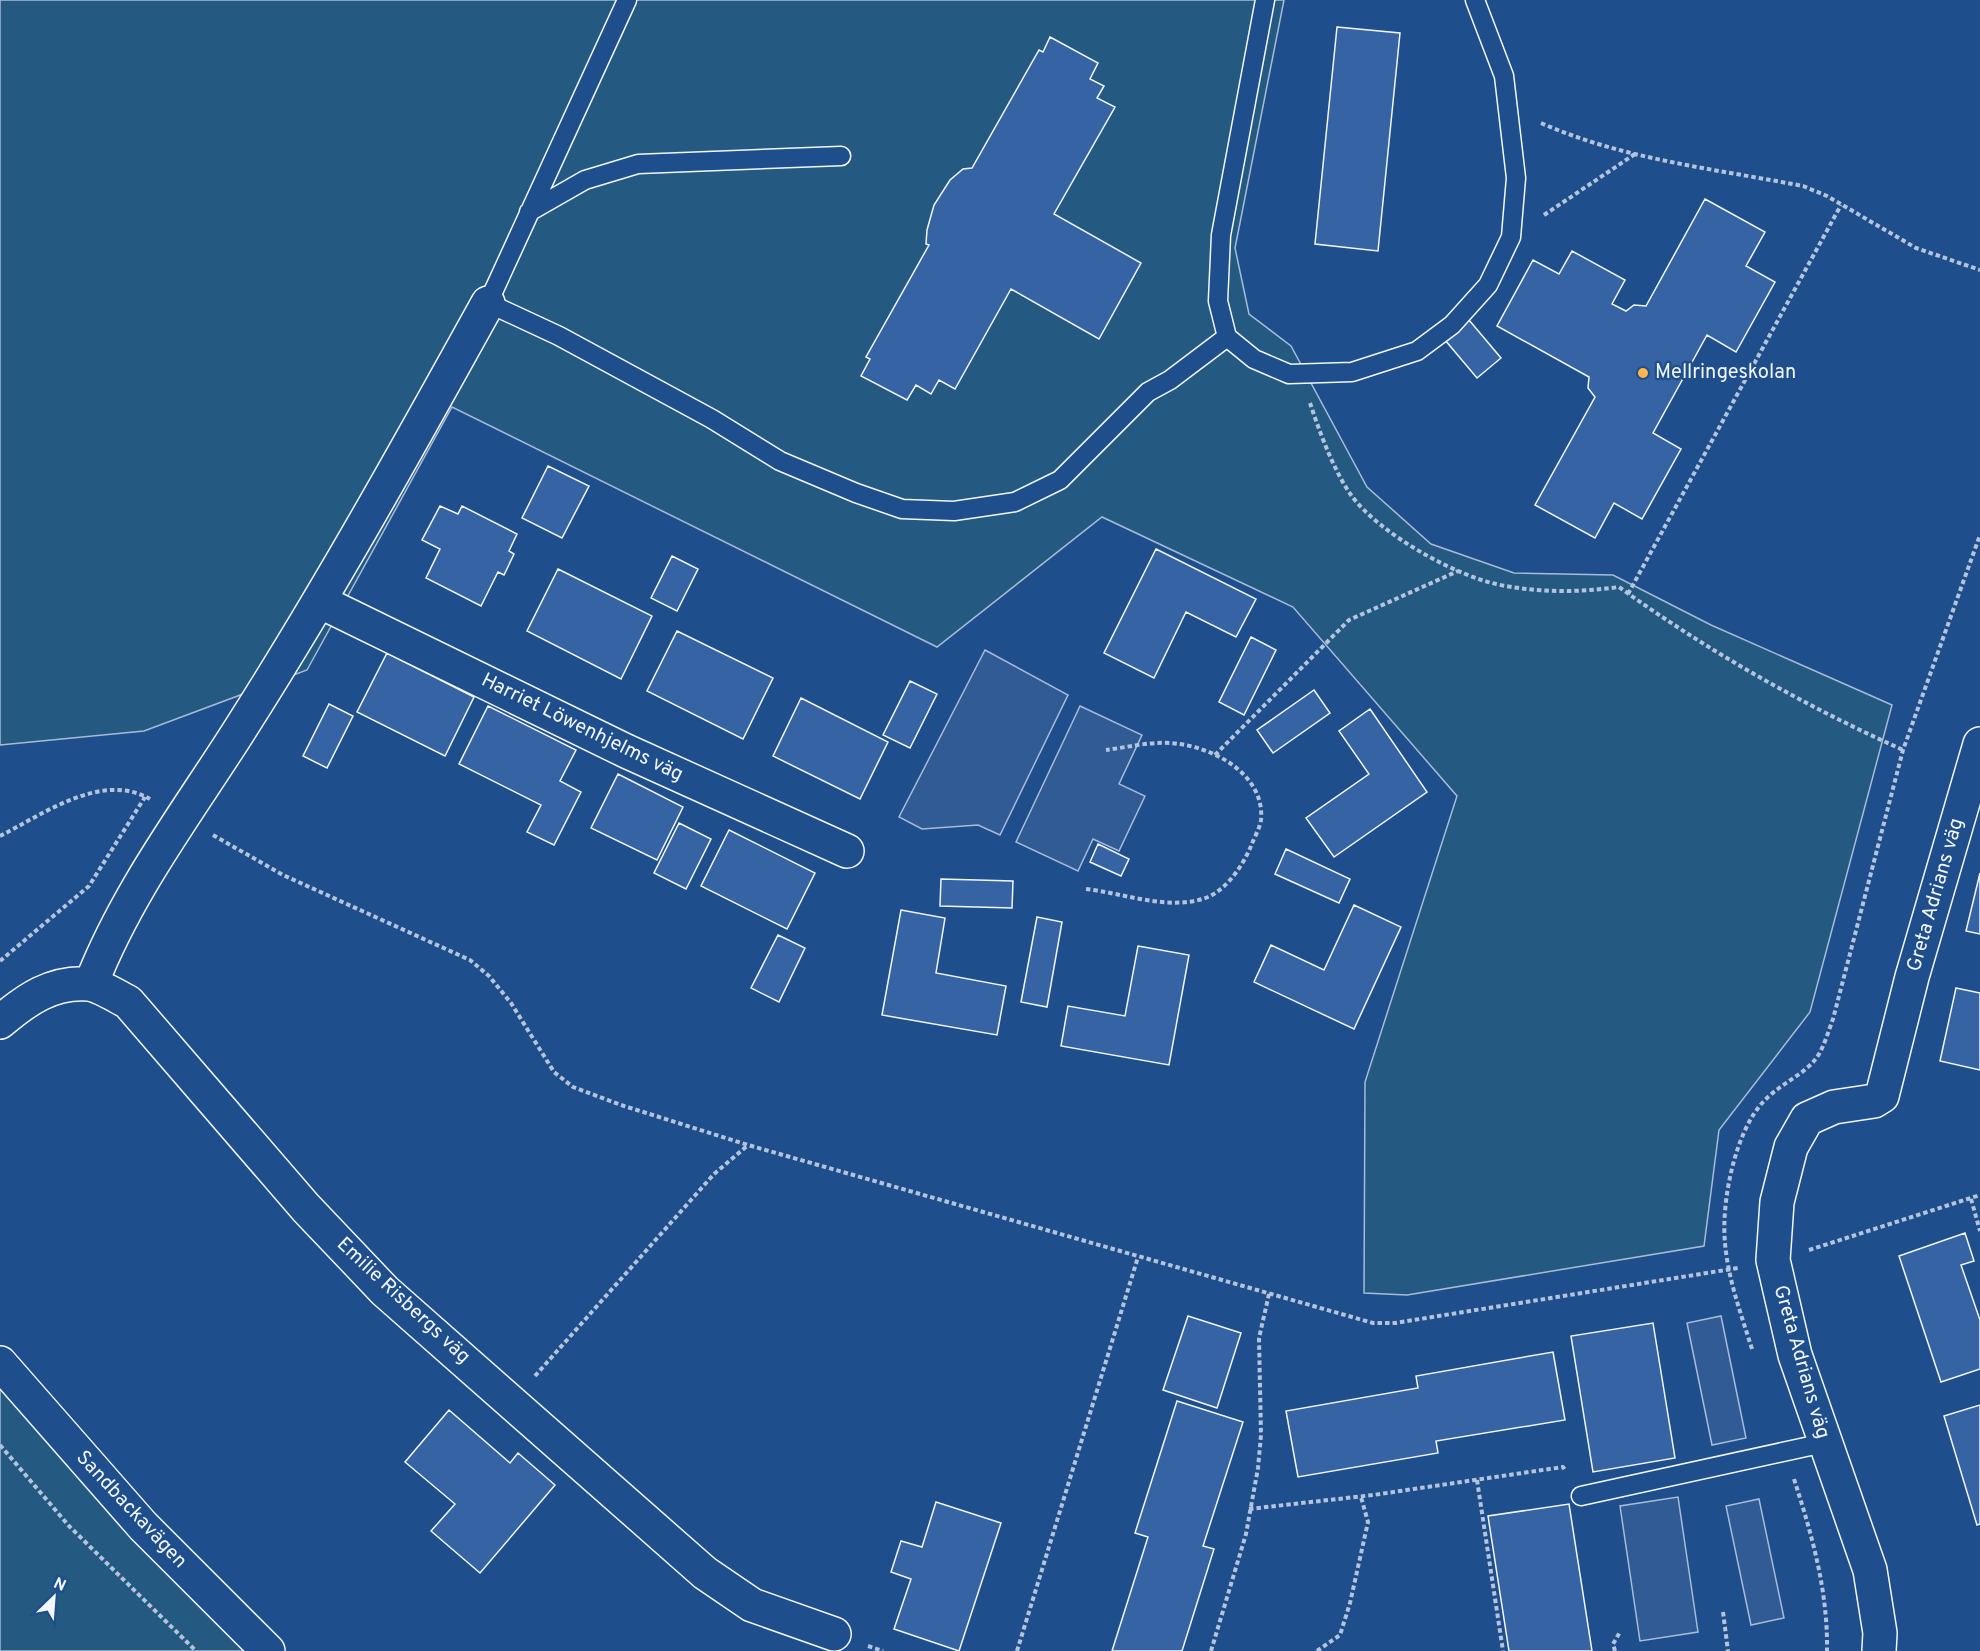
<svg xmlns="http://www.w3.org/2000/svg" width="1980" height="1651" font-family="Overpass,sans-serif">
  <rect width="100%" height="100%" fill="#1f4e8c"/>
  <path fill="#245a82" stroke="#a8bbd7" stroke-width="1.5" d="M0,0H1284L1235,248L1249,314L1291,346L1367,487L1431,544L1514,573L1613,575L1711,625L1892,705L1810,1012L1719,1130L1704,1246L1407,1295L1364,1293L1365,1082L1457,796L1293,607L1102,517L937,647L452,407L307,670L144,731L0,745Z
    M0,1363L269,1651H0Z"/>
  <path fill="#305b95" stroke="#a8bbd7" stroke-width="1.5" d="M985,650L1068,695L1000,835L978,825L922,829L899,817Z
    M1080,706L1142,735L1119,784L1145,796L1119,851L1093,839L1078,871L1016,842Z
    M1721,1316L1746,1438L1712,1445L1687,1323Z
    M1678,1497L1698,1632L1640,1641L1620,1506Z
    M1759,1499L1784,1618L1751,1625L1726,1506Z"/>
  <path fill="#3563a3" stroke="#f2f6ff" stroke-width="1.5" d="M1337,27L1400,33L1378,251L1315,244Z
    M1050,37L1098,63L1090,79L1104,86L1097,98L1115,107L1054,214L1141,263L1099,339L1011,289L955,389L939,380L931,394L916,385L907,400L861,376L870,359L866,357L929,245L926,244L927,230L934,205L950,180L963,169L972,168L1039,50L1043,52Z
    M1705,199L1765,232L1746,266L1775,282L1736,352L1707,335L1653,433L1681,449L1642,519L1614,503L1595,538L1535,505L1595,397L1588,388L1589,377L1497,326L1533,260L1559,274L1572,251L1625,280L1612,304L1626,311L1634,305L1646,306Z
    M1469,320L1501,358L1477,378L1445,340Z
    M548,466L589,486L562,538L522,518Z
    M440,506L458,514L462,506L517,534L509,551L514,554L504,575L498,572L481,606L426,578L440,549L422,540Z
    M1156,549L1256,599L1236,637L1186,612L1154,678L1104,653Z
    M672,556L698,569L677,611L651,598Z
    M558,569L652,616L621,679L527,631Z
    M677,631L773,678L743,739L647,691Z
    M1251,637L1276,650L1244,715L1219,702Z
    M387,653L474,697L445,756L357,712Z
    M910,681L937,694L910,748L883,735Z
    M1314,690L1330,713L1273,753L1257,730Z
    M801,698L888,742L860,799L773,756Z
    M329,704L353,716L327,768L303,756Z
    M488,706L576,750L560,781L581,792L554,845L527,832L541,805L459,764Z
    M1370,709L1427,792L1334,857L1306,818L1369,774L1339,731Z
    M618,774L683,807L657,860L591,828Z
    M679,823L711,839L686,889L654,873Z
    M729,830L815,873L787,929L701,886Z
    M1098,844L1129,859L1121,876L1090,862Z
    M1286,849L1350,879L1339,903L1275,874Z
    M1980,873V934L1966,931Z
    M941,879L1013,881L1012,908L940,906Z
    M1354,905L1401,927L1354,1029L1254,982L1271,945L1324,970Z
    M901,910L945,918L936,973L1006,986L997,1035L882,1015Z
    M1037,917L1062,922L1047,1007L1021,1002Z
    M778,935L805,948L779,1002L751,988Z
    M1138,946L1189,955L1169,1065L1061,1046L1068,1006L1125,1016Z
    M1956,988L1980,993V1070L1940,1061Z
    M1965,1233L1974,1261L1961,1265L1980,1320V1369L1941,1382L1899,1256Z
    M1188,1316L1241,1333L1217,1408L1163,1390Z
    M1653,1323L1675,1458L1593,1472L1571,1336Z
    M1553,1352L1565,1420L1436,1441L1438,1453L1298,1477L1286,1411L1418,1388L1416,1376Z
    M1177,1401L1243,1422L1203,1546L1214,1549L1182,1651H1112L1148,1537L1135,1533Z
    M1980,1405V1524L1977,1525L1944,1416Z
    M449,1410L510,1463L518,1453L555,1485L480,1573L431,1531L455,1504L405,1462Z
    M936,1502L1001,1523L959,1651L894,1629L911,1579L891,1572L901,1541L922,1547Z
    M1569,1504L1592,1651H1509L1488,1516Z"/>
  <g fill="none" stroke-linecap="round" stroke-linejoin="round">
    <g stroke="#f2f6ff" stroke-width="21">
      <path id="lane" d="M627,0L488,303L559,336L712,419L780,461L856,493L902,509L954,511L1015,502L1060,480L1148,392L1170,380L1227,337
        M1265,0L1221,235L1218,301L1227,337L1254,359L1289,374L1352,372L1417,351L1452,325L1488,285L1511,237L1516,178L1504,76L1475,0
        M529,212L585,180L638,164L841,156
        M1581,1496L1824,1443"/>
    </g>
    <g stroke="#f2f6ff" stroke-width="36">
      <path id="street" d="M319,601L626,751L847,851
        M91,984C128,889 190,809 244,723C331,586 410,444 488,303
        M0,1022C26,1000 52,981 89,984C101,986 116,996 128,1002L306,1208L385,1291L705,1573L752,1605L834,1634
        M1879,1651L1880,1633L1870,1570L1795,1355L1773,1260L1777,1202L1791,1147L1807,1119L1834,1107L1874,1101L1882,1096L1912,977L1980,744"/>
    </g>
    <g stroke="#f2f6ff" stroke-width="36">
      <path id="secondary" d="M0,1363L143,1526L268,1651"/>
    </g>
    <path stroke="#b3c4dc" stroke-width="4" stroke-dasharray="4.5 3" stroke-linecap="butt" d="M1541,123C1622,159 1715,169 1803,186L1827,196L1916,248L1980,270
      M1544,215L1635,154
      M1310,403C1320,433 1333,469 1351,495C1378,533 1459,579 1506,586C1544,593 1581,592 1619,587C1708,651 1803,705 1903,750
      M1628,594L1841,205
      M1215,755L1349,620L1458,571
      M213,835L283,875L470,960L489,976L511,1003L554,1072L573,1087L621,1105L748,1145L1373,1323H1395L1738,1268
      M0,836C42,815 101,771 150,799
      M1086,889C1123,893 1171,912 1208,897C1228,888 1243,865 1251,846C1254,838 1260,828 1261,820C1265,776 1217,749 1179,744C1156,740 1129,747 1106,750
      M0,961L89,886L145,797
      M1971,1199L1980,1231
      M1809,1250L1980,1195
      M1752,1349C1741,1314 1728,1279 1725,1243C1721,1202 1735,1131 1764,1101C1779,1085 1801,1076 1814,1061C1823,1051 1828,1032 1833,1019L1903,750L1980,535
      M535,1376L714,1174L747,1146
      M0,1445L69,1526L196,1651
      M1794,1479C1812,1535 1828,1591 1827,1651
      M1477,1480L1503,1651
      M1249,1509L1373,1495L1563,1467L1565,1470
      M1723,1612L1728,1651
      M868,1646L883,1651
      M1017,1651L1138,1257
      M1211,1651L1246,1534L1258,1468L1261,1435L1259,1338L1269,1294
      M1317,1651L1340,1635L1350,1603L1368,1522L1361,1497
      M1615,1651L1613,1644L1620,1632"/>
    <use href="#lane" stroke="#1f4e8c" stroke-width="18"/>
    <use href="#street" stroke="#1f4e8c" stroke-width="33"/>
    <use href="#secondary" stroke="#1f4e8c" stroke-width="33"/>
  </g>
  <circle fill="#ffb74d" stroke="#1f4e8c" stroke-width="2" cx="1643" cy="373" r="6"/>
  <g text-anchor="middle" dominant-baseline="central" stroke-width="4.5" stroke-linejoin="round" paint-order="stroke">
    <g font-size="20" fill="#f2f6ff" stroke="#1f4e8c" text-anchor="start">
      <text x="1655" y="373">Mellringeskolan</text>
    </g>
    <g font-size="20" fill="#f2f6ff" stroke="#1f4e8c">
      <text transform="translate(582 728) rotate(26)">Harriet Löwenhjelms väg</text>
      <text transform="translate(1936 895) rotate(-74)">Greta Adrians väg</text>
      <text transform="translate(403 1301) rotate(43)">Emilie Risbergs väg</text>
      <text transform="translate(1801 1362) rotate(74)">Greta Adrians väg</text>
      <text transform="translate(131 1510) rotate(47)">Sandbackavägen</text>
    </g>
  </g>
  <g transform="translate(54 1597) rotate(25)" stroke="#1f4e8c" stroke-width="4.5" paint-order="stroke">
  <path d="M0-4.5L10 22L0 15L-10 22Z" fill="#f2f6ff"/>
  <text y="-9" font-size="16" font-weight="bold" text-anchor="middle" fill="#f2f6ff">N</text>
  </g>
</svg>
